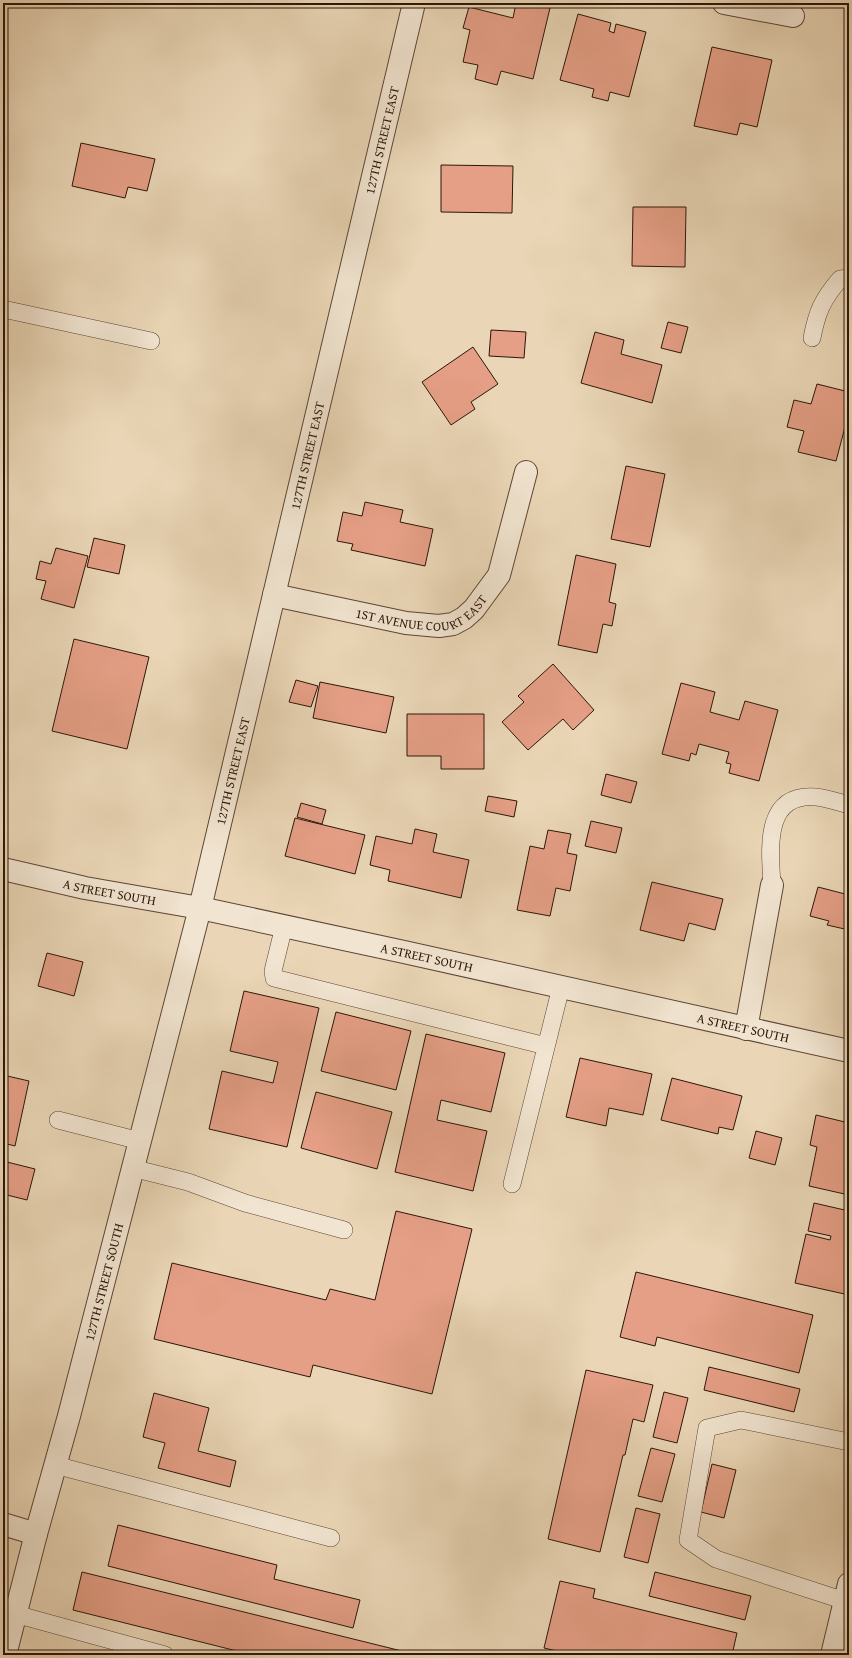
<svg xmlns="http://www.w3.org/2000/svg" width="852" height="1658" font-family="'Gentium Book Plus',serif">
  <rect width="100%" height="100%" fill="#ead6b6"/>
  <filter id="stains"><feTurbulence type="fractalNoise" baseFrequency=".005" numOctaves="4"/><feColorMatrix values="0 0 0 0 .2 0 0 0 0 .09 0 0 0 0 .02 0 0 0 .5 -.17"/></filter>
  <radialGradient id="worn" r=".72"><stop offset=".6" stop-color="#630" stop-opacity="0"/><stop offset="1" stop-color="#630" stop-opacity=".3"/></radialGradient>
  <path fill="#e59f86" stroke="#2c1608" d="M516,3H528L550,8L533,79L501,71L497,85L475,79L478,65L463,62L470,30L463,28L469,7L513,18Z
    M578,14L611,23L609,31L614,33L616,24L646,32L629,97L610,92L608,101L592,97L594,89L560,80Z
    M712,47L772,60L757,127L740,123L737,135L694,126Z
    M81,143L155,159L147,191L128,187L125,198L72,186Z
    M441,165L513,166L512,213L441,212Z
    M633,207H686L685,267L632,266Z
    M668,322L688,327L681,353L661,348Z
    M491,330L526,332L524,358L489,356Z
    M595,332L624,340L621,354L662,365L652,403L581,383Z
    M473,347L498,384L471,402L475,409L451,425L422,382Z
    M817,384L849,392V412L836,461L798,452L804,431L787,427L794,400L811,404Z
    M626,466L665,474L650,547L611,539Z
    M365,502L403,510L400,522L433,529L425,566L351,550L353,544L337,541L343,512L362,516Z
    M94,538L125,545L119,574L87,567Z
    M56,548L88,556L74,608L41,599L46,581L36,579L40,561L51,564Z
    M576,555L616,564L609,602L616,604L612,626L603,624L597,653L558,645Z
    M74,639L149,657L127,749L52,731Z
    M553,664L594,710L573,730L563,719L528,750L502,722L524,702L518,696Z
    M296,680L318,686L311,707L289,702Z
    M320,682L394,697L386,733L313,718Z
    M681,683L715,692L710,712L739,720L745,701L778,710L759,781L729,773L731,764L726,763L729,752L699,744L696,755L691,753L689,761L662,754Z
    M407,714H484V769H441V756H407Z
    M606,774L637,782L631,803L601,795Z
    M488,796L517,801L514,817L485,811Z
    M301,803L326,810L322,824L297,817Z
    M295,818L365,835L355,874L285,856Z
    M591,821L622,828L616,853L585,846Z
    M415,829L437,834L433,852L469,860L461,898L388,881L390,870L370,865L376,836L412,844Z
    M548,830L571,834L567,853L577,855L570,891L556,888L550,916L517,910L530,846L544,849Z
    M652,882L723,899L715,930L689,923L684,941L640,930Z
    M818,887L849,895V930L827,925L829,921L810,916Z
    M47,953L83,962L74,996L38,986Z
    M244,991L319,1008L287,1147L209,1129L222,1071L273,1083L278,1062L230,1051Z
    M336,1012L411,1031L396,1090L321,1071Z
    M426,1034L505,1053L491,1112L441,1100L437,1120L487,1131L473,1191L395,1172Z
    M580,1058L652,1074L643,1115L609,1108L606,1126L566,1117Z
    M3,1075L29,1081L15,1146L3,1143Z
    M672,1078L742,1096L733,1130L719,1127L718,1134L661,1120Z
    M316,1092L392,1112L377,1169L301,1148Z
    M816,1115L849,1123V1195L809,1186L817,1147L810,1145Z
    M756,1131L782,1138L775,1165L749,1158Z
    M3,1161L35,1169L27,1200L3,1194Z
    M814,1203L849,1211V1295L795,1283L806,1234L830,1240L831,1236L808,1231Z
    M396,1211L472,1229L432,1394L313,1365L310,1377L154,1339L172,1263L326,1300L330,1289L375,1300Z
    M636,1272L813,1315L799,1373L657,1337L655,1346L620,1337Z
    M709,1367L800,1389L794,1412L704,1390Z
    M586,1370L653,1385L644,1422L633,1419L625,1455H623L600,1552L548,1539Z
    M664,1392L688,1398L677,1443L653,1437Z
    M154,1393L209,1408L198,1451L236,1461L230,1487L158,1468L165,1443L143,1437Z
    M651,1448L675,1454L662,1502L638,1496Z
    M712,1464L736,1470L724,1518L701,1512Z
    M636,1508L660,1514L648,1563L624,1557Z
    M118,1525L277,1565L274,1579L360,1600L353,1628L108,1566Z
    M82,1572L418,1655H253L73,1610Z
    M655,1572L751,1596L745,1620L649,1596Z
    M560,1581L595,1589L593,1598L737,1633L732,1655H574L544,1648Z"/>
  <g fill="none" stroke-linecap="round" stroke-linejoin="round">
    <g stroke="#5c4634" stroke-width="18">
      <path id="service" d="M3,309L151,341
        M812,338C817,312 822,300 840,279L849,278
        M772,885C770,849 763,793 816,797C827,798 838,802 849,805
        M284,926L273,971L274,978L546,1046
        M58,1120L140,1141
        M132,1168L188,1182L245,1203L344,1230
        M512,1184L561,987
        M55,1465L331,1538
        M845,1601L716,1559L688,1540L707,1428L741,1420L849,1442
        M15,1614L165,1655"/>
    </g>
    <g stroke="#5c4634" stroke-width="24">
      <g id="minor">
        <path d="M724,3L793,16"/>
        <path id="s1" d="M274,595L406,623L439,626L453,624L464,618L474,609L499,575L526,472"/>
        <path d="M746,1029L772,885"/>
        <path d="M3,1524L36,1534"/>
        <path id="s2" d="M5,1655L36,1534L69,1416L200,908"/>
      </g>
    </g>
    <g stroke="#5c4634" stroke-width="24">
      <g id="tertiary">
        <path id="s3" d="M3,869L85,888L200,908L404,952L849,1051"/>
        <path id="s4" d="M200,908L414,3"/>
        <path d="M832,1655L849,1584"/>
      </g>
    </g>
    <use href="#service" stroke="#f1e4d0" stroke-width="17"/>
    <use href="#minor" stroke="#f1e4d0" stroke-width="22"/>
    <use href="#tertiary" stroke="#f1e4d0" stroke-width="22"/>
  </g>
  <g text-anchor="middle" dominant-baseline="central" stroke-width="4" stroke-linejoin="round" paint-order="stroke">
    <g font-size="13" fill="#2c1608" stroke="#f1e4d0">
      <text stroke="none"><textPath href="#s4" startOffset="789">127TH STREET EAST</textPath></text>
      <text stroke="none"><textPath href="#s4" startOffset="465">127TH STREET EAST</textPath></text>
      <text stroke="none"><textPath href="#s1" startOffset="154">1ST AVENUE COURT EAST</textPath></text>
      <text stroke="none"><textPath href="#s4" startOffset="141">127TH STREET EAST</textPath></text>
      <text stroke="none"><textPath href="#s3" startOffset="109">A STREET SOUTH</textPath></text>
      <text stroke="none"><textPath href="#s3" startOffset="433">A STREET SOUTH</textPath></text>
      <text stroke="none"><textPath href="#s3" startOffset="757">A STREET SOUTH</textPath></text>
      <text stroke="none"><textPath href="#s2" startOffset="386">127TH STREET SOUTH</textPath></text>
    </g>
  </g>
  <rect width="852" height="1658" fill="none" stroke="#ead6b6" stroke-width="16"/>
  <rect x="4" y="4" width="844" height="1650" fill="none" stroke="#2c1608" stroke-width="2"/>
  <rect x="8" y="8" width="836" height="1642" fill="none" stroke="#2c1608"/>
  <rect width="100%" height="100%" filter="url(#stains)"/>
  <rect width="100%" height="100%" fill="url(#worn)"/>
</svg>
